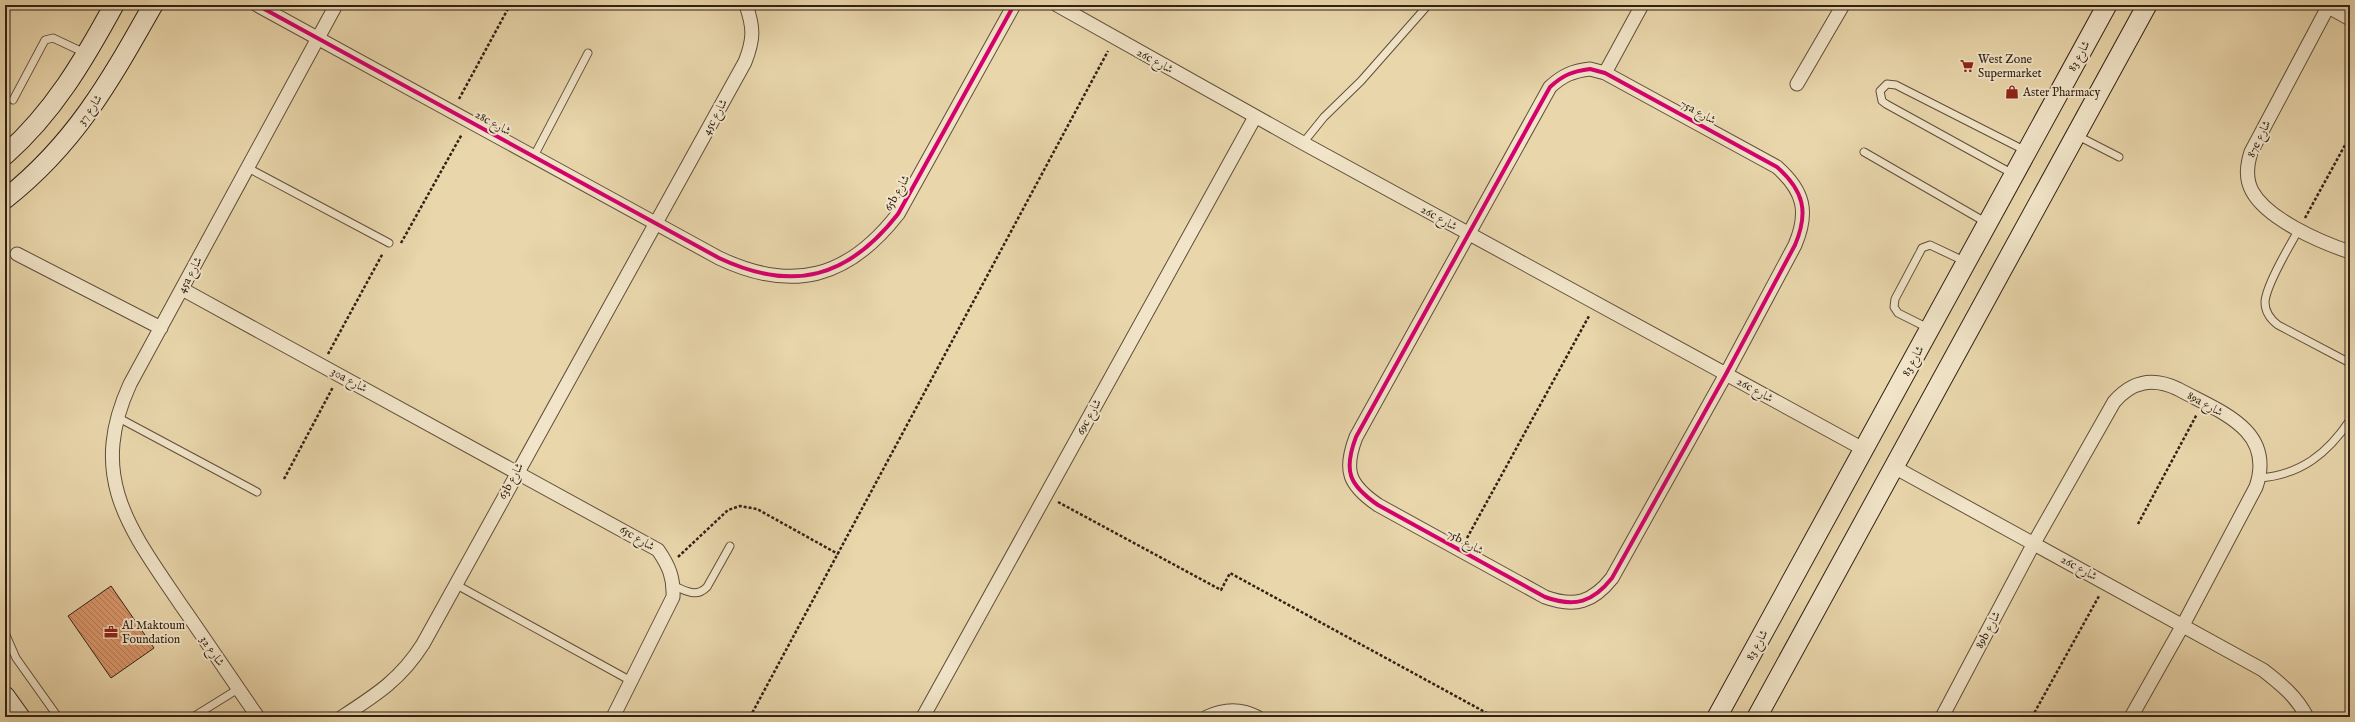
<svg xmlns="http://www.w3.org/2000/svg" width="2355" height="722" font-family="'IM FELL English',Amiri,serif">
  <defs>
    <pattern id="building-back-hatch" width="6" height="6" patternUnits="userSpaceOnUse"><rect width="6" height="6" fill="#db976b"/><path d="M-1 5l2 2M0 0l6 6M5-1l2 2" fill="none" stroke="#b27b57"/></pattern>
  </defs>
  <rect width="100%" height="100%" fill="#e9d6ab"/>
  <filter id="stains"><feTurbulence type="fractalNoise" baseFrequency=".005" numOctaves="4"/><feColorMatrix values="0 0 0 0 .2 0 0 0 0 .09 0 0 0 0 .02 0 0 0 .5 -.17"/></filter>
  <radialGradient id="worn" r=".72"><stop offset=".6" stop-color="#630" stop-opacity="0"/><stop offset="1" stop-color="#630" stop-opacity=".3"/></radialGradient>
  <path fill="url(#building-back-hatch)" stroke="#312115" d="M111,586L154,648L111,678L68,616Z"/>
  <g fill="none" stroke-linecap="round" stroke-linejoin="round">
    <g stroke="#5f4e3a" stroke-width="9">
      <path id="lane" d="M13,100L45,40L53,38L85,53
        M2076,135L2119,157
        M1303,143L1324,117L1361,81L1428,5
        M1864,152L1987,223
        M534,156L588,53
        M248,168L389,243
        M2013,174L1886,104L1882,101L1880,91L1887,84L1896,85L2026,151
        M2299,229C2290,245 2266,285 2265,302C2265,312 2270,319 2278,325L2350,363
        M1928,328L1898,313L1894,307L1895,299L1920,252L1922,248L1930,245L1966,262
        M117,417L257,492
        M2259,478C2301,475 2328,453 2350,420
        M455,584L631,681
        M674,586C687,591 696,598 707,587L730,546
        M5,633L16,658L58,717
        M193,717L238,689"/>
    </g>
    <g stroke="#5f4e3a" stroke-width="15">
      <path id="street" d="M257,5L719,258C793,293 848,278 898,214L1014,5
        M1057,5L1303,143L1865,450
        M2325,5L2350,19
        M2329,5L2251,152C2247,165 2245,178 2252,191C2267,219 2320,242 2350,252
        M1590,69L1605,73L1777,167C1804,191 1809,212 1795,245L1726,374L1612,578C1593,602 1575,608 1545,597L1378,505C1349,485 1343,471 1356,437L1550,87C1563,75 1573,71 1590,69Z
        M1605,73L1642,5
        M1797,84L1843,5
        M17,254L161,328
        M182,289L658,550C669,566 674,578 673,597L613,717
        M1894,467L2263,670C2281,684 2296,696 2307,717
        M258,717C232,680 207,642 181,605C130,529 87,478 130,384L336,5
        M342,717C376,695 401,679 423,644L745,62C754,39 754,28 746,5
        M923,717L1255,117
        M1207,717C1224,709 1240,708 1257,717
        M1942,717L2034,543L2114,402C2132,381 2153,377 2178,389C2218,411 2276,429 2256,487L2183,625L2131,717"/>
    </g>
    <g stroke="#312115" stroke-width="21">
      <path id="secondary" d="M5,155C53,113 84,60 114,5
        M5,199C75,144 110,81 153,5
        M5,696L20,717
        M1717,717L2107,5
        M1757,717L2147,5"/>
    </g>
    <path stroke="#312115" stroke-width="2.5" stroke-dasharray="3 2" stroke-linecap="butt" d="M459,99L510,5
      M2305,218L2350,136
      M401,243L462,134
      M328,354L383,253
      M284,479L333,387
      M1058,502L1221,590L1230,573L1494,717
      M2138,524L2197,414
      M1467,538L1589,316
      M678,557L728,510L740,506L757,509L838,554
      M750,717L1108,51
      M2032,717L2099,596"/>
    <use href="#lane" stroke="#f1e4c8" stroke-width="7"/>
    <use href="#street" stroke="#f1e4c8" stroke-width="13"/>
    <use href="#secondary" stroke="#f1e4c8" stroke-width="19"/>
    <g stroke="#f1e4c8" stroke-width="6">
      <path id="cycleway" d="M257,5L719,258C793,293 848,278 898,214L1014,5
        M1590,69L1605,73L1777,167C1804,191 1809,212 1795,245L1726,374L1612,578C1593,602 1575,608 1545,597L1378,505C1349,485 1343,471 1356,437L1550,87C1563,75 1573,71 1590,69Z"/>
    </g>
    <use href="#cycleway" stroke="#d6006c" stroke-width="4"/>
  </g>
  <defs>
    <g id="supermarket-bare" transform="scale(1.08)"><path d="M-6-5.5h2.5l.6 2H6L4.5 2H-2.5L-4.4-4H-6ZM-1.5 3.2a1.3 1.3 0 1 0 .1 0ZM3 3.2a1.3 1.3 0 1 0 .1 0Z" fill="#8f2418" stroke="#f1e4c8" stroke-width="2.5" paint-order="stroke"/></g>
    <g id="shop-bare" transform="scale(1.08)"><path d="M-5-2.5h2.3a2.7 3.5 0 0 1 5.4 0H5L5.5 6h-11ZM-1.5-2.5h3a1.5 2.3 0 0 0-3 0Z" fill="#8f2418" stroke="#f1e4c8" stroke-width="2.5" paint-order="stroke"/></g>
    <g id="office-bare" transform="scale(1.08)"><path d="M-6-3h4V-5.5h4V-3h4V5H-6ZM-1-4.5V-3h2v-1.5ZM-6 0V1H6V0Z" fill="#8f2418" stroke="#f1e4c8" stroke-width="2.5" paint-order="stroke"/></g>
  </defs>
  <g fill-rule="evenodd">
    <use href="#supermarket-bare" x="1967" y="66"/>
    <use href="#shop-bare" x="2012" y="92"/>
    <use href="#office-bare" x="111" y="632"/>
  </g>
  <g text-anchor="middle" dominant-baseline="central" stroke-width="4" stroke-linejoin="round" paint-order="stroke">
    <g font-size="12" fill="#312115" stroke="#f1e4c8">
      <text transform="translate(2079 56) rotate(-61)">شارع 83</text>
      <text transform="translate(1155 61) rotate(29)">26c شارع</text>
      <text transform="translate(90 110) rotate(-55)">شارع 37</text>
      <text transform="translate(1698 112) rotate(29)">75a شارع</text>
      <text transform="translate(715 117) rotate(-61)">45c شارع</text>
      <text transform="translate(493 123) rotate(29)">28c شارع</text>
      <text transform="translate(2259 139) rotate(-64)">87e شارع</text>
      <text transform="translate(897 193) rotate(-60)">65b شارع</text>
      <text transform="translate(1439 218) rotate(29)">26c شارع</text>
      <text transform="translate(190 275) rotate(-62)">45a شارع</text>
      <text transform="translate(1913 361) rotate(-61)">شارع 83</text>
      <text transform="translate(349 380) rotate(29)">30a شارع</text>
      <text transform="translate(1755 390) rotate(29)">26c شارع</text>
      <text transform="translate(2205 404) rotate(29)">89a شارع</text>
      <text transform="translate(1089 417) rotate(-61)">69c شارع</text>
      <text transform="translate(511 481) rotate(-61)">63b شارع</text>
      <text transform="translate(637 538) rotate(31)">65c شارع</text>
      <text transform="translate(1465 542) rotate(29)">75b شارع</text>
      <text transform="translate(2079 568) rotate(29)">26c شارع</text>
      <text transform="translate(1988 630) rotate(-62)">89b شارع</text>
      <text transform="translate(1757 645) rotate(-61)">شارع 83</text>
      <text transform="translate(212 651) rotate(56)">شارع 32</text>
    </g>
    <g font-size="12" fill="#312115" stroke="#f1e4c8" text-anchor="start">
      <text x="1978" y="59">West Zone<tspan x="1978" dy="14">Supermarket</tspan></text>
      <text x="2023" y="92">Aster Pharmacy</text>
      <text x="122" y="625">Al Maktoum<tspan x="122" dy="14">Foundation</tspan></text>
    </g>
  </g>
  <rect width="2355" height="722" fill="none" stroke="#e9d6ab" stroke-width="20"/>
  <rect x="6" y="6" width="2343" height="710" fill="none" stroke="#312115" stroke-width="2"/>
  <rect x="10" y="10" width="2335" height="702" fill="none" stroke="#312115"/>
  <rect width="100%" height="100%" filter="url(#stains)"/>
  <rect width="100%" height="100%" fill="url(#worn)"/>
</svg>
